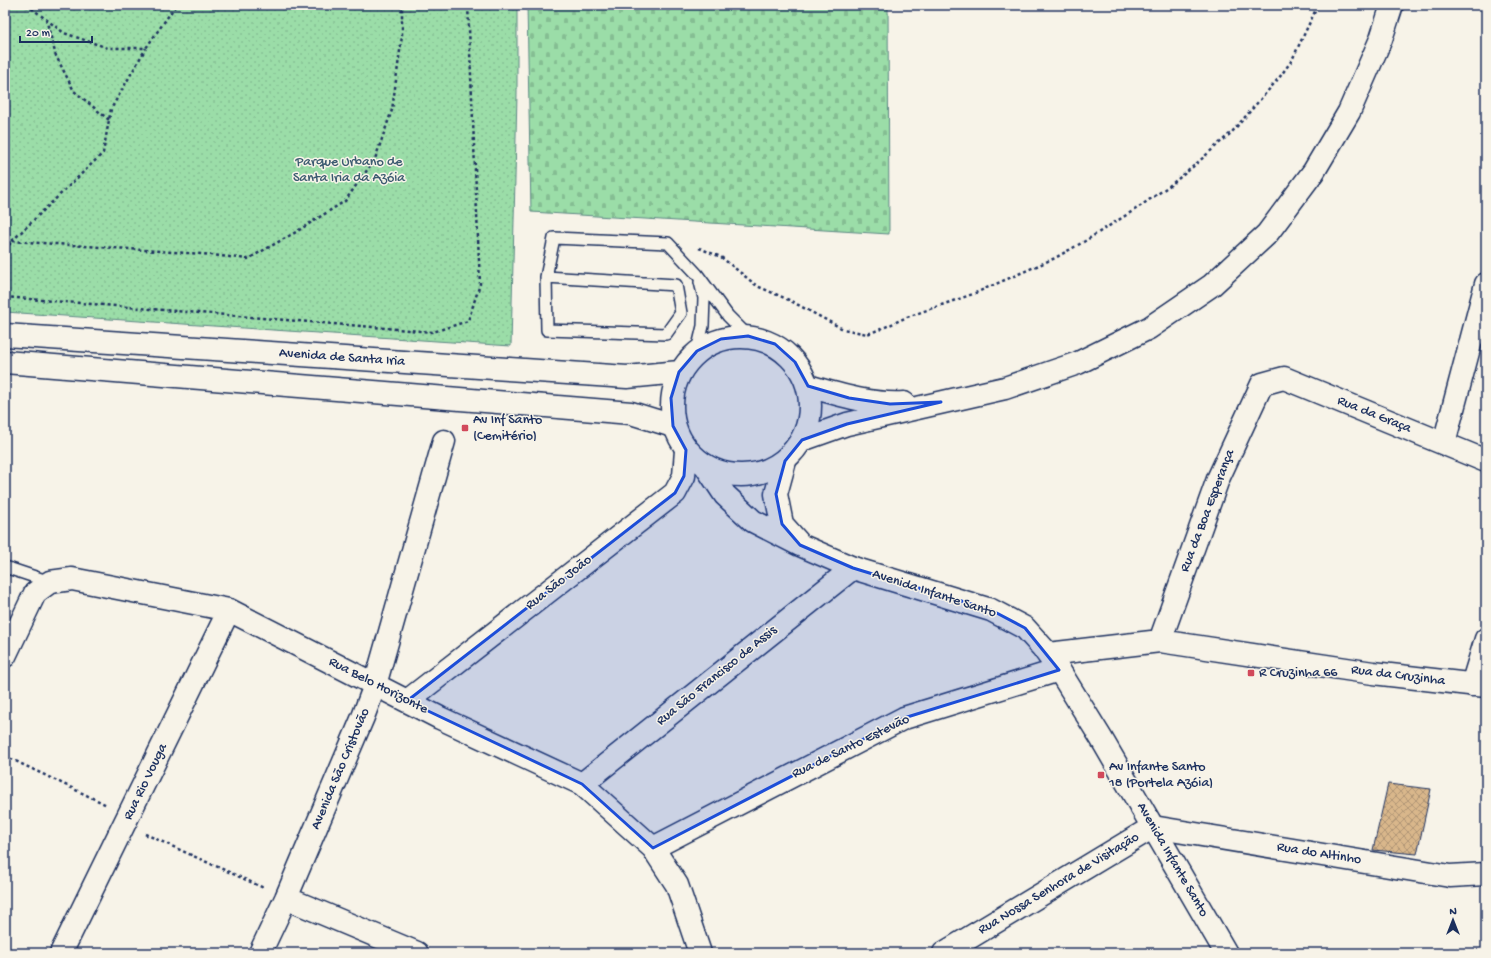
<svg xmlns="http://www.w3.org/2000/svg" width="1491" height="958" font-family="'Gochi Hand',sans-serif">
  <defs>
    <pattern id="grass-dots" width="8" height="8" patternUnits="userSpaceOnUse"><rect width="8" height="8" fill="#9bdda8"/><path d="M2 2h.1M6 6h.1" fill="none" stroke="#85be93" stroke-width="1.8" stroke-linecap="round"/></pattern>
    <pattern id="cemetery-stones" width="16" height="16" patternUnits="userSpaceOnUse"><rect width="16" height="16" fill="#9bdda8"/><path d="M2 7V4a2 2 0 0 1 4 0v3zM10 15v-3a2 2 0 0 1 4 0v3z" fill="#85be93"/></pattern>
    <pattern id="building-cross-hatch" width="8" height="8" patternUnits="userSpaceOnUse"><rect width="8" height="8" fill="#d9b78b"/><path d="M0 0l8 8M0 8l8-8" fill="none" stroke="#af9575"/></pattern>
  </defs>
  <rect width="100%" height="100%" fill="#f7f3e8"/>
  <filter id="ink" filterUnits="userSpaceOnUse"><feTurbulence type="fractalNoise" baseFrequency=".025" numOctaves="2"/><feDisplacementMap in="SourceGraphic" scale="8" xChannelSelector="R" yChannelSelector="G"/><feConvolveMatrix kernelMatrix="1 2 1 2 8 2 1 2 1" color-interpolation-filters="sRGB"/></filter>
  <g filter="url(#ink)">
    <path fill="url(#grass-dots)" stroke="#5b8683" d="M5,5H517V94L511,346L5,312Z"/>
    <path fill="url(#cemetery-stones)" stroke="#5b8683" d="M527,5H888L889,234L531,212Z"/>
    <path fill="url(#building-cross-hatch)" stroke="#1b2f5e" d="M1388,784L1431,789L1417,854L1373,850Z"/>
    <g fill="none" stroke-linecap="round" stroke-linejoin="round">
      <g stroke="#1b2f5e" stroke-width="14">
        <path id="lane" d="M546,277L676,285L681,313L666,334L547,330L546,277L554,238L668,243L697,274L728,316L748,336
          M697,351L703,326L704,298L700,282
          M5,567L50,582"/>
      </g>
      <g stroke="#1b2f5e" stroke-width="25">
        <path id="street" d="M1444,443L1486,284
          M1160,641L1218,479L1262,384L1284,378L1486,461
          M1048,654L1160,641L1373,673L1486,686
          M5,656L35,593L50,582L72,579L229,610L440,718L582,784L653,848L677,885L700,953
          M1472,685L1486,639
          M407,701L675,493L684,476L686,450
          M582,784L853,568
          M653,848L904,718L1059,670
          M286,898L417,953
          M61,953L229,610
          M260,953L286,898L363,717L375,685L444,441
          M944,953L1153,827L1450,876L1486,874"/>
      </g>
      <g stroke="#1b2f5e" stroke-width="25">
        <path id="secondary" d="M785,461L776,494L782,524L798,542
          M707,468L725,495L753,521L800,545L853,568L991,610L1025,628L1043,648L1059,670L1101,738L1226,953"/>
      </g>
      <g stroke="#1b2f5e" stroke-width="25">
        <path id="primary" d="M5,335L627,377L679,372
          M672 406a69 69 0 1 1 138 0a69 69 0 1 1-138 0Z
          M5,362L631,413L673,426
          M808,386C840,395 871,405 904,403
          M802,440L847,424L1005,388L1078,363L1149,328L1212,285L1267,234L1314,171L1349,112L1381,39L1392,5"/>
      </g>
      <path stroke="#1b2f5e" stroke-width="2.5" stroke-dasharray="3 3" stroke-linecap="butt" d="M20,5L30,7L64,33L108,48H146L176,5
        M46,19L56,56L74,91L109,120
        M12,241L103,153L111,109L146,48
        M699,248L721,257L757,286L789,300L843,329L867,334L881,329L907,317L973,294L1055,258L1085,241L1136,209L1169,186L1188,171L1232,132L1279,78L1292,60L1318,5
        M5,250L12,241L202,254L248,259L296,232L345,201L375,159L392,110L402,36V5
        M5,297L433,332L468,321L480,284L468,5
        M5,756L107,805
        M145,834L264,888"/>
      <use href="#lane" stroke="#f7f3e8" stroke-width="11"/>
      <use href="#street" stroke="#f7f3e8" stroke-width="22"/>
      <use href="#secondary" stroke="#f7f3e8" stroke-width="22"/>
      <use href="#primary" stroke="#f7f3e8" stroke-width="22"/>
    </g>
  </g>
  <path fill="#1d4ed8" fill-opacity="0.2" stroke="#1d4ed8" stroke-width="3" stroke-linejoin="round" d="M748,336L775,344L795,362L808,386L849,398L890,404L941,402L847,424L802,440L785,461L776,494L782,524L800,545L853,568L991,610L1025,628L1059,670L904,718L653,848L582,784L407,701L675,493L684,476L686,450L673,426L671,398L679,372L697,351L721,339Z"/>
  <g fill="#d1495b" stroke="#f7f3e8" stroke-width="1.5">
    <rect x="461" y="424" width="8" height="8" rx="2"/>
    <rect x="1247" y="669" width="8" height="8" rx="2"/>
    <rect x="1097" y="771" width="8" height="8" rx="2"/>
  </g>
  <g text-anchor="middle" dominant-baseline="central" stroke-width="3" stroke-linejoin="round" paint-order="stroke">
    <g font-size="14" fill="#3b5a70" stroke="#f7f3e8">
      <text x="349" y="162">Parque Urbano de<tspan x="349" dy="16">Santa Iria da Azóia</tspan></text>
    </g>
    <g font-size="14" fill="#1b2f5e" stroke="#f7f3e8">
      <text transform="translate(342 358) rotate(4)">Avenida de Santa Iria</text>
      <text transform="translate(1374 415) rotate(22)">Rua da Graça</text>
      <text transform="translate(1208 511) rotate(-69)">Rua da Boa Esperança</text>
      <text transform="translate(559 583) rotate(-38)">Rua São João</text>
      <text transform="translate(934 594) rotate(18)">Avenida Infante Santo</text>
      <text transform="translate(717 676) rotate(-39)">Rua São Francisco de Assis</text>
      <text transform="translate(1398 676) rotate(7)">Rua da Cruzinha</text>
      <text transform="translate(378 686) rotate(27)">Rua Belo Horizonte</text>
      <text transform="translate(851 747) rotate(-26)">Rua de Santo Estevão</text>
      <text transform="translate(341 769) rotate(-67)">Avenida São Cristovão</text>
      <text transform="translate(146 782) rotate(-64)">Rua Rio Vouga</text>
      <text transform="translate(1319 854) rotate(9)">Rua do Altinho</text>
      <text transform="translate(1172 860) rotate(60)">Avenida Infante Santo</text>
      <text transform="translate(1059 884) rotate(-31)">Rua Nossa Senhora de Visitação</text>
    </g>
    <g font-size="14" fill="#1b2f5e" stroke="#f7f3e8" text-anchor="start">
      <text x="473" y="420">Av Inf Santo<tspan x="473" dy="16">(Cemitério)</tspan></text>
      <text x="1259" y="673">R Cruzinha 66</text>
      <text x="1109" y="767">Av Infante Santo<tspan x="1109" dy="16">18 (Portela Azóia)</tspan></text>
    </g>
  </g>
  <rect width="1491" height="958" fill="none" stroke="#f7f3e8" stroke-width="20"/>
  <rect x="10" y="10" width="1471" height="938" fill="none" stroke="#1b2f5e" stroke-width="1.5" filter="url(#ink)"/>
  <g transform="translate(1453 920)" stroke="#f7f3e8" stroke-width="3" paint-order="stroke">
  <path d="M0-3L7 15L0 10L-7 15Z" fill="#1b2f5e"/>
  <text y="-6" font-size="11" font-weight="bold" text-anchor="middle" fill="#1b2f5e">N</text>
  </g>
  <path d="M20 36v6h72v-6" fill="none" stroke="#1b2f5e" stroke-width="2"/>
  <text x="26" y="36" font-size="12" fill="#1b2f5e" stroke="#f7f3e8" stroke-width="3" paint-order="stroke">20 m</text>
</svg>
